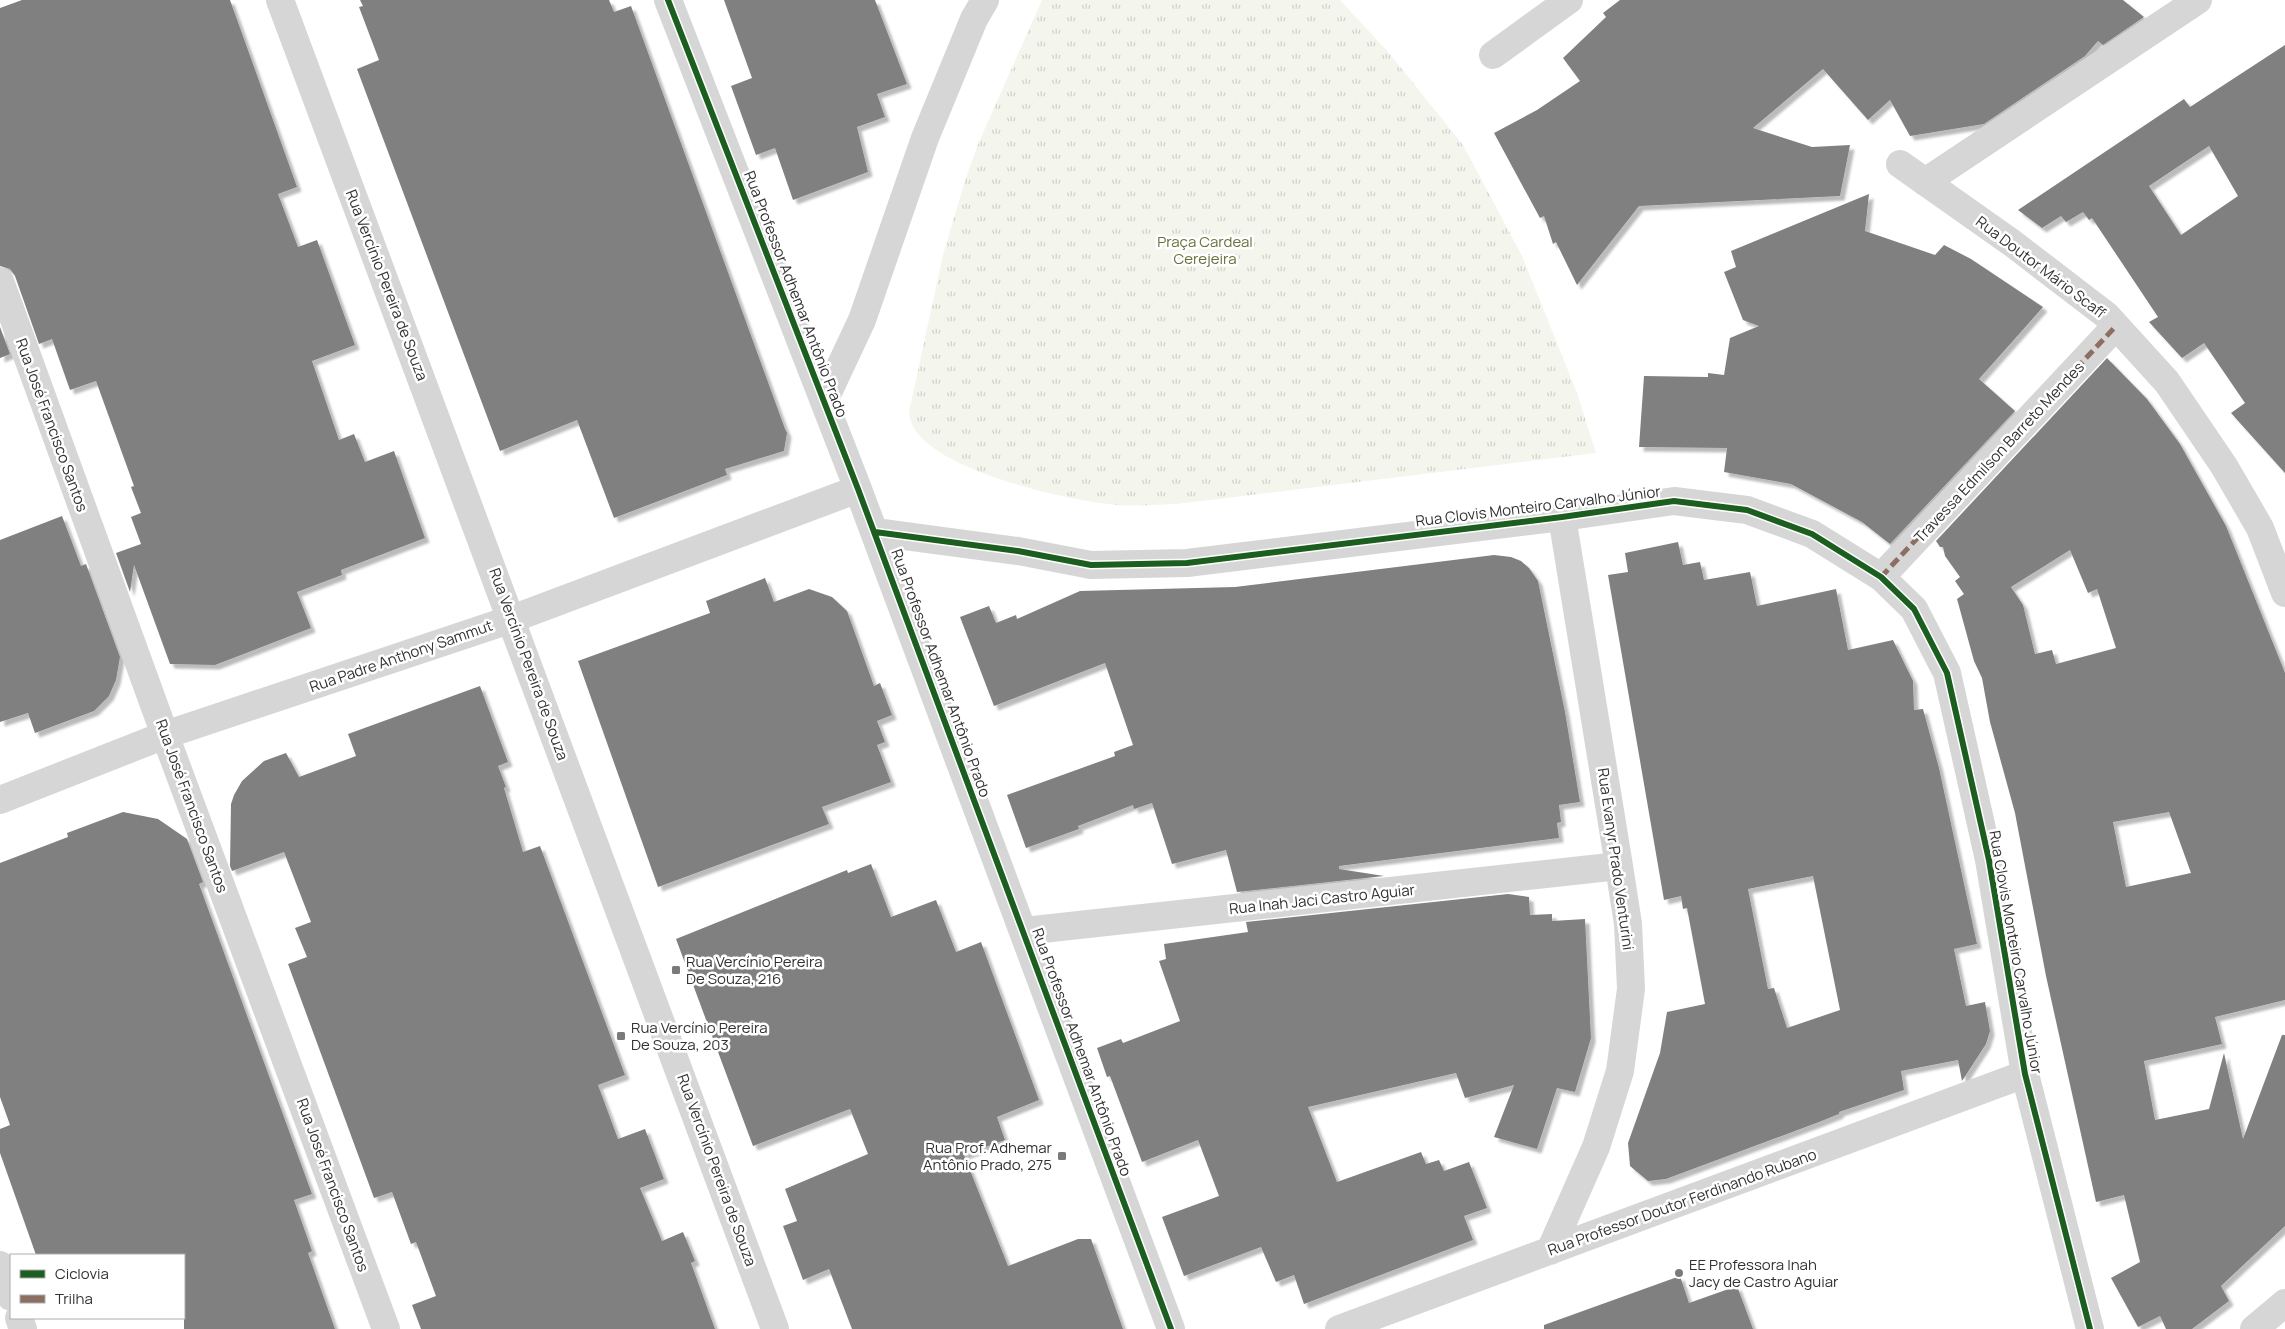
<svg xmlns="http://www.w3.org/2000/svg" width="2285" height="1329" font-family="Manrope,sans-serif">
  <defs>
    <pattern id="park-tufts" width="24" height="20" patternUnits="userSpaceOnUse" patternTransform="scale(1.25)"><rect width="24" height="20" fill="#f4f5ec"/><path d="M3 7l-1-3M5 7V3M7 7l1-3M15 17l-1-3M17 17v-4M19 17l1-3" fill="none" stroke="#d2d2cb"/></pattern>
    <filter id="shadow"><feDropShadow dx="4.5" dy="4.5" stdDeviation="1" flood-color="#0004"/></filter>
  </defs>
  <rect width="100%" height="100%" fill="#fff"/>
  <path fill="url(#park-tufts)" d="M1042,0H1340L1389,53L1463,145L1522,256L1577,393L1596,453L1185,503C1160,505 1133,507 1108,504C1065,499 911,467 909,412L943,255L964,184L978,144Z"/>
  <path fill="#808080" fill-rule="evenodd" filter="url(#shadow)" d="M22,0H230L297,187L278,194L298,247L317,240L355,345L312,361L339,440L354,434L365,462L394,451L425,538L341,570L342,575L297,592L311,628L215,665L170,664L134,565L130,592L116,553L141,544L131,517L141,513L131,487L134,486L96,381L70,390L52,339L39,344L15,276L10,269L0,266V8Z
    M360,0H609L614,12L631,6L785,429L787,433L784,451L725,469L727,475L614,518L577,420L500,451L357,69L379,60L359,7L363,6Z
    M724,0H875L907,84L877,94L885,117L857,127L868,172L793,200L775,148L756,155L731,86L752,78Z
    M1620,0H2123L2144,17L2103,45L2098,41L2085,56L1984,124L1910,136L1890,100L1868,120L1823,69L1753,128L1812,147L1850,145L1840,196L1639,206L1577,285L1556,242L1553,244L1544,216L1540,218L1494,133L1537,110L1580,81L1563,58L1606,17L1603,13Z
    M2285,45V473L2231,413L2245,403L2204,343L2182,358L2149,322L2158,317L2092,218L2089,220L2083,212L2066,222L2061,216L2042,228L2018,210L2184,99L2190,107ZM2209,146L2238,196L2181,235L2149,186Z
    M1869,194L1865,231L1935,255L1944,245L1971,259L2043,307L1979,379L2015,411L1890,544L1862,522L1791,484L1724,472L1727,448L1639,447L1644,376L1708,377V373L1724,375L1730,338L1759,326L1743,320L1724,272L1736,267L1731,251Z
    M0,327L10,354L0,358Z
    M2107,358L2147,399L2180,444L2226,526L2285,673V1000L2215,1017L2222,1044L2144,1061L2155,1120L2209,1109L2224,1053L2243,1139L2282,1035H2285V1226L2221,1286L2229,1301L2192,1329H2166L2160,1316L2138,1327L2111,1278L2140,1262L2124,1195L2096,1202L2046,976L2015,813L1990,722L1982,678L1974,661L1957,599L1964,594L1955,581L1960,577L1945,556L1943,547H1940L1936,541ZM2070,550L2088,593L2097,589L2116,648L2056,664L2052,650L2035,654L2023,605L2011,587ZM2169,812L2191,873L2126,887L2113,822Z
    M62,516L81,566L86,564L120,657L116,680L109,696L94,711L35,733L28,713L0,722V540Z
    M1678,542L1683,565L1700,562L1704,580L1750,572L1757,606L1836,589L1848,650L1893,640L1913,681L1914,710L1923,709L1939,768L1977,944L1954,949L1966,1006L1985,1002L1990,1031L1986,1044L1962,1081L1958,1060L1901,1071L1904,1090L1839,1112V1114L1819,1122L1666,1179L1648,1181L1630,1166L1628,1143L1660,1053L1667,1012L1705,1004L1687,908L1683,909L1681,896L1664,900L1608,575L1628,572L1625,553ZM1813,876L1840,1010L1787,1028L1774,988L1768,989L1748,889Z
    M1494,555L1511,557L1521,561L1529,568L1538,581L1565,712L1580,802L1559,805L1561,822L1557,823L1559,838L1339,866V869L1384,876L1237,892L1226,850L1172,864L1152,803L1134,809L1133,805L1078,826L1079,829L1026,848L1007,795L1115,756L1114,752L1133,745L1105,663L994,706L960,617L989,606L996,623L1016,615L1017,619L1080,591L1235,587Z
    M765,578L774,602L809,589L832,597L847,611L874,686L880,683L892,715L877,721L885,742L877,745L891,782L822,807L829,824L658,887L578,661L710,613L706,601Z
    M480,686L508,762L498,766L506,787L504,788L523,852L540,846L625,1075L598,1085L618,1139L645,1129L664,1179L640,1188L662,1241L683,1232L695,1261L691,1263L715,1329H421L412,1305L436,1296L416,1242L411,1244L392,1192L374,1198L288,964L307,957L295,928L311,922L284,852L232,871L230,866L231,804L234,795L242,781L264,761L286,753L299,777L356,756L348,734Z
    M123,812L158,819L187,839L203,882L199,884L312,1194L294,1200L312,1251L308,1253L335,1329H184V1255H36L0,1153V1129L10,1125L0,1097V863L68,837L67,833Z
    M871,864L891,917L936,900L956,952L981,942L1039,1100L997,1117L1005,1140L964,1155L1008,1266L1078,1239H1091L1123,1329H852L829,1269L803,1280L783,1226L797,1221L785,1189L868,1154L850,1109L753,1146L676,939L847,870L848,873Z
    M1508,894L1529,897L1530,915L1552,914V921L1585,919L1591,1038L1575,1092L1557,1088L1537,1149L1494,1137L1514,1085L1465,1098L1456,1073L1308,1107L1337,1182L1421,1152L1426,1164L1439,1160L1444,1171L1469,1162L1487,1208L1464,1216L1473,1240L1304,1304L1294,1275L1276,1282L1261,1247L1184,1276L1162,1217L1219,1196L1198,1140L1142,1162L1110,1076L1107,1077L1097,1048L1121,1039L1123,1043L1180,1021L1159,961L1166,959L1164,944L1248,932L1246,922Z
    M1680,1276L1689,1303L1737,1286L1753,1329H1544V1325Z"/>
  <g fill="none" stroke-linecap="round" stroke-linejoin="round">
    <path stroke="#d6d6d6" stroke-width="28" d="M280,0L775,1329
      M668,0L858,489L1171,1329
      M1493,55L1569,0
      M1900,164L2012,243L2106,315L2167,382L2224,466L2260,528L2285,593
      M1925,182L2198,0
      M0,281L165,735L386,1329
      M824,401L862,320L925,138L974,19L985,0
      M875,532L1018,551L1091,565L1187,563L1562,517L1674,501L1747,510L1812,534L1881,577L1914,609L1947,673L1989,860L2025,1074L2090,1329
      M1881,577L2116,326
      M0,800L165,735L512,619L858,489
      M1024,931L1619,866
      M1550,1251L1596,1147L1620,1071L1631,989L1628,924L1619,866L1562,517
      M0,1265L11,1297
      M19,1318L23,1329
      M1339,1329L2025,1074
      M2254,1329L2285,1303"/>
    <path stroke="#8d6e63" stroke-width="5" stroke-dasharray="10 5" stroke-linecap="butt" d="M1881,577L2116,326"/>
    <g stroke="#fff" stroke-width="9">
      <path id="cycleway" d="M668,0L858,489L1171,1329
        M875,532L1018,551L1091,565L1187,563L1562,517L1674,501L1747,510L1812,534L1881,577L1914,609L1947,673L1989,860L2025,1074L2090,1329"/>
    </g>
    <use href="#cycleway" stroke="#1b5e20" stroke-width="6"/>
  </g>
  <g fill="#7a7a7a" stroke="#fff" stroke-width="2">
    <rect x="671" y="965" width="10" height="10" rx="2.5"/>
    <rect x="616" y="1031" width="10" height="10" rx="2.5"/>
    <rect x="1057" y="1151" width="10" height="10" rx="2.5"/>
    <circle cx="1679" cy="1273" r="5"/>
  </g>
  <g text-anchor="middle" dominant-baseline="central" stroke-width="5" stroke-linejoin="round" paint-order="stroke">
    <g font-size="15" fill="#69723b" stroke="#fff">
      <text x="1205" y="241">Praça Cardeal<tspan x="1205" dy="17">Cerejeira</tspan></text>
    </g>
    <g font-size="15" fill="#323232" stroke="#fff">
      <text transform="translate(2041 267) rotate(37)">Rua Doutor Mário Scaff</text>
      <text transform="translate(387 285) rotate(69)">Rua Vercínio Pereira de Souza</text>
      <text transform="translate(796 294) rotate(69)">Rua Professor Adhemar Antônio Prado</text>
      <text transform="translate(52 425) rotate(70)">Rua José Francisco Santos</text>
      <text transform="translate(1999 452) rotate(-47)">Travessa Edmilson Barreto Mendes</text>
      <text transform="translate(1538 506) rotate(-7)">Rua Clovis Monteiro Carvalho Júnior</text>
      <text transform="translate(401 656) rotate(-19)">Rua Padre Anthony Sammut</text>
      <text transform="translate(529 664) rotate(70)">Rua Vercínio Pereira de Souza</text>
      <text transform="translate(941 673) rotate(70)">Rua Professor Adhemar Antônio Prado</text>
      <text transform="translate(192 806) rotate(70)">Rua José Francisco Santos</text>
      <text transform="translate(1616 859) rotate(82)">Rua Evanyr Prado Venturini</text>
      <text transform="translate(1322 899) rotate(-6)">Rua Inah Jaci Castro Aguiar</text>
      <text transform="translate(2016 952) rotate(80)">Rua Clovis Monteiro Carvalho Júnior</text>
      <text transform="translate(1082 1052) rotate(70)">Rua Professor Adhemar Antônio Prado</text>
      <text transform="translate(717 1170) rotate(70)">Rua Vercínio Pereira de Souza</text>
      <text transform="translate(333 1185) rotate(70)">Rua José Francisco Santos</text>
      <text transform="translate(1682 1202) rotate(-20)">Rua Professor Doutor Ferdinando Rubano</text>
    </g>
    <g font-size="15" fill="#323232" stroke="#fff" text-anchor="start">
      <text x="686" y="961">Rua Vercínio Pereira<tspan x="686" dy="17">De Souza, 216</tspan></text>
      <text x="631" y="1027">Rua Vercínio Pereira<tspan x="631" dy="17">De Souza, 203</tspan></text>
      <text x="1052" y="1147" text-anchor="end">Rua Prof. Adhemar<tspan x="1052" dy="17">Antônio Prado, 275</tspan></text>
      <text x="1689" y="1264">EE Professora Inah<tspan x="1689" dy="17">Jacy de Castro Aguiar</tspan></text>
    </g>
  </g>
  <rect x="10" y="1254" width="175" height="65" fill="#ffffff" stroke="#adadad"/>
  <rect x="20" y="1270" width="25" height="8" fill="#1b5e20" stroke="#adadad"/>
  <text x="55" y="1279" font-size="15" fill="#323232">Ciclovia</text>
  <rect x="20" y="1295" width="25" height="8" fill="#8d6e63" stroke="#adadad"/>
  <text x="55" y="1304" font-size="15" fill="#323232">Trilha</text>
</svg>
